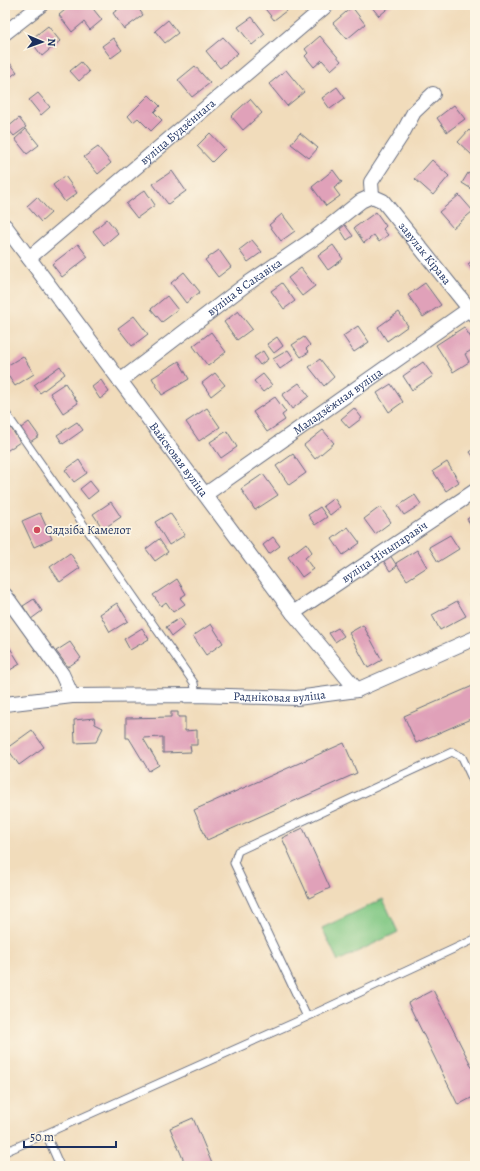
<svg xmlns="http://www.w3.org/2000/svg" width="480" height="1171" font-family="Alegreya,serif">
  <rect width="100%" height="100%" fill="#fcf5e5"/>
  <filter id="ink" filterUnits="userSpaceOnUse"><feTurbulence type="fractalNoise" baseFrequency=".025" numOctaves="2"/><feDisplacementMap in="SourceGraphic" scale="8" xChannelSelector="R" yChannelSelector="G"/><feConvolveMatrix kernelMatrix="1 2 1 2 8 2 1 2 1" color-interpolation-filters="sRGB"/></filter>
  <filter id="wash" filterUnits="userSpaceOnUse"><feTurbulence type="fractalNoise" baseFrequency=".012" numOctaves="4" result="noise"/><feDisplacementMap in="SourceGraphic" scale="16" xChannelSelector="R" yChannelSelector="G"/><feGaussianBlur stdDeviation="0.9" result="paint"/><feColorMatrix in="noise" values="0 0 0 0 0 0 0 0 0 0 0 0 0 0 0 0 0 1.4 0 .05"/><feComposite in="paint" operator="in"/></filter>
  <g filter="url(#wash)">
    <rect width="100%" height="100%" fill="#f1dcbb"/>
    <path fill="#81c884" stroke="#4e7c71" d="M383,899L398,932L338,961L322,928Z"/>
    <g id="blocks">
      <path fill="#e0a1b9" d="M71,5H90L102,20L90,30L84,22L72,32L59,15Z
        M124,5H136L143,15L124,29L113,13Z
        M262,5H294L274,20Z
        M370,5H392L379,16Z
        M352,7L365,24L347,39L333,23Z
        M252,17L265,34L252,45L238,27Z
        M168,20L178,33L165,43L155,31Z
        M48,26L60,41L42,56L30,40Z
        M320,36L341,61L331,70L322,60L314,67L305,56L308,53L305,49Z
        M223,37L238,53L220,68L206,51Z
        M113,38L122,50L111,58L102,46Z
        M6,58L17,72L5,81V59Z
        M81,62L89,72L79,81L70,71Z
        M195,66L210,83L192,97L178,80Z
        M286,70L304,92L287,106L269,84Z
        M337,87L345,98L330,109L322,98Z
        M38,93L50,107L41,115L29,100Z
        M149,95L160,106L154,112L162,120L151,131L138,118L133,122L128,116Z
        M250,99L262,113L243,130L231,116Z
        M454,105L465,119L447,132L437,118Z
        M19,118L26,127L14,136L7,128Z
        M26,129L39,145L27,154L15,139Z
        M469,130L475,135V151L472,155L458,142Z
        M210,133L225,149L212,162L197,146Z
        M300,133L318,148L309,158L291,144Z
        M98,147L111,163L98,174L84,157Z
        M432,160L449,176L433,195L415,179Z
        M333,170L342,182L334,188L340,196L326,206L312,187Z
        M172,171L186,191L168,204L153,184Z
        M468,173L475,177V191L462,183Z
        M65,176L77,193L65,202L53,185Z
        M145,190L155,205L137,218L126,204Z
        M459,195L473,211L453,228L439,212Z
        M37,197L51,213L41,222L27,206Z
        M376,212L386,226L383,229L388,235L379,242L374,235L364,243L354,228Z
        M282,214L295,231L281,241L269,225Z
        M107,219L118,233L104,245L93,231Z
        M345,225L353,236L347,240L340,229Z
        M252,240L262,252L248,262L239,250Z
        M78,244L88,257L62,277L52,264Z
        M333,245L343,259L328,270L318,256Z
        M219,250L231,267L218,277L205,260Z
        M475,259V274L468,264Z
        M301,268L315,286L302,296L288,278Z
        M184,272L200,292L186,303L171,283Z
        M282,283L295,301L284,309L271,291Z
        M425,283L441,305L423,317L408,295Z
        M167,296L178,310L162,322L151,309Z
        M238,311L252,329L237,340L224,322Z
        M399,312L408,326L387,341L378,327Z
        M134,316L148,334L132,346L118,328Z
        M358,326L369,342L354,352L343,336Z
        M464,327L475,344V348L465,354L469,362L453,372L436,345Z
        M211,332L226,352L208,366L193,346Z
        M277,337L283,346L274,353L267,344Z
        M304,337L310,345L306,349L309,352L301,357L292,345Z
        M288,350L294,359L280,369L273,359Z
        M263,351L268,359L260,365L254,357Z
        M23,356L34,374L15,386L5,371V367Z
        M320,359L334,377L324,386L309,367Z
        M179,361L189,379L162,395L152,378Z
        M423,362L433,376L412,390L403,376Z
        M60,366L65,374L40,393L34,385Z
        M215,373L225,385L211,396L202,383Z
        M263,374L272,385L263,392L254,381Z
        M101,380L109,392L100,399L92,387Z
        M65,383L78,403L63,413L50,393Z
        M299,383L309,396L292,409L282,395Z
        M391,384L403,402L389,412L377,393Z
        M275,397L286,412L282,415L285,420L267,432L253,412Z
        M207,408L220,427L199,441L186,422Z
        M354,408L362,418L349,428L341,419Z
        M29,422L39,436L30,442L21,428Z
        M77,422L83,430L63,444L57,435Z
        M11,428L20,442L5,452V432Z
        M323,430L334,443L315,459L304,445Z
        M227,431L237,447L221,458L210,442Z
        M475,448V459L470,452Z
        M293,454L306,473L289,485L276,466Z
        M79,460L87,473L74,482L65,470Z
        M447,462L459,482L446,491L433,471Z
        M263,474L278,495L255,510L241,489Z
        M90,481L98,491L88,499L80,489Z
        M415,495L421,504L404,515L398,506Z
        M334,498L340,507L330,515L323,506Z
        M111,502L121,517L103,529L93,514Z
        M320,507L327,517L315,525L308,515Z
        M380,507L391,522L375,534L364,519Z
        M40,513L52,539L34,547L22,521Z
        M170,513L185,535L169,545L155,522Z
        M475,514V531L467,519Z
        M348,527L360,543L343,555L332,539Z
        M450,535L459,549L438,562L429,547Z
        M273,537L280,546L269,554L263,545Z
        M159,539L168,552L155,561L146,549Z
        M306,543L312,552L305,558L313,569L302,577L288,557Z
        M417,550L427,567L407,580L396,563Z
        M70,553L80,568L60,582L50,567Z
        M390,555L397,566L390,571L383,560Z
        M177,579L186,594L180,598L185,604L173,612L166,602L161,606L153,595Z
        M475,592V606L469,594Z
        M34,599L42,611L31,619L23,606Z
        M457,601L466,616L440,630L432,615Z
        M117,603L128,621L110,632L100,614Z
        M180,618L185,626L172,636L166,627Z
        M211,624L223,643L206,655L193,636Z
        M363,625L382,660L368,668L349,633Z
        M142,628L149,639L130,650L124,639Z
        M338,628L344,636L335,642L329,633Z
        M5,640L20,664L5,673Z
        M70,642L81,658L68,667L56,651Z
        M475,685V717L416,743L404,716Z
        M171,712H178V717H185V731L197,730V745H190L191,752L163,753V737L143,738L159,765L149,771L129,738H126V718L171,717Z
        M94,718L95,724L103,728L96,742L75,743L74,720Z
        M32,730L44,747L19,765L7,748Z
        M344,743L357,773L207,840L194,810Z
        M303,828L330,888L309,898L282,838Z
        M433,990L475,1073V1096L458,1105L408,1003Z
        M193,1118L213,1166H186L170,1128Z"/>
    </g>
  </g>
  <g filter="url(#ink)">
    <use href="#blocks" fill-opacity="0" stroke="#666c7f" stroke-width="1"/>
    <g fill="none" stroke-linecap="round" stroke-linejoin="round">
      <g stroke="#666c7f" stroke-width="9">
        <path id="lane" d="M5,412L194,683L196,695
          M307,1017L234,863L238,851L452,752L462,757L475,785
          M46,1134L60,1166
          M5,1152L307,1017L475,939"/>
      </g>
      <g stroke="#666c7f" stroke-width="16">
        <g id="street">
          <path d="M5,33L41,5"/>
          <path id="s1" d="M372,196L383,201L475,316"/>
          <path d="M372,196L371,182L401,136L414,112L433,94"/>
          <path id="s2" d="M5,226L293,613L357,690"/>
          <path id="s3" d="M29,258L327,5"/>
          <path id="s4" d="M120,381L244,286L316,237L361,201L372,196"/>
          <path id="s5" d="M206,494L469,309"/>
          <path d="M5,595L62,674L72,696"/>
          <path id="s6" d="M293,613L475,491"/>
          <path id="s7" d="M5,704L72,696L196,695L297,698L357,690L475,638"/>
        </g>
      </g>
      <use href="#lane" stroke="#fff" stroke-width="7"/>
      <use href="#street" stroke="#fff" stroke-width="14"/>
    </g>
  </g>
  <circle fill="#d1495b" stroke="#fcf5e5" stroke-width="1.5" cx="37" cy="530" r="4"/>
  <g text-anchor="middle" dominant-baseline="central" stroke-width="3.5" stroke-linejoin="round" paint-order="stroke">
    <g font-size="12" fill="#1b2f5e" stroke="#fcf5e5">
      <text stroke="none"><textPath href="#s3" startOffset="195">вуліца Будзённага</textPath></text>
      <text stroke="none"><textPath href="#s1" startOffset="79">завулак Кірава</textPath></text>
      <text stroke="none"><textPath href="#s4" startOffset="156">вуліца 8 Сакавіка</textPath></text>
      <text stroke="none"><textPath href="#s5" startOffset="161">Маладзёжная вуліца</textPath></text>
      <text stroke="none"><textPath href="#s2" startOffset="291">Вайсковая вуліца</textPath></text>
      <text stroke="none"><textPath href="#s6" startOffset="110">вуліца Нічыпаравіч</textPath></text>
      <text stroke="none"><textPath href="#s7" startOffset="275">Радніковая вуліца</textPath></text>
    </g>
    <g font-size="12" fill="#1b2f5e" stroke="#fcf5e5" text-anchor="start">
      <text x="45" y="530">Сядзіба Камелот</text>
    </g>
  </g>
  <rect width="480" height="1171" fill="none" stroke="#fcf5e5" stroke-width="20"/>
  <g transform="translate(42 42) rotate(92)" stroke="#fcf5e5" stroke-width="3" paint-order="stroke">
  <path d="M0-3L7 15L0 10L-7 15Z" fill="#1b2f5e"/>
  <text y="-6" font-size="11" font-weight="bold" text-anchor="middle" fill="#1b2f5e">N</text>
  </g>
  <path d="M24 1141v6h92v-6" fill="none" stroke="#1b2f5e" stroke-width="2"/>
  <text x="30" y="1141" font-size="12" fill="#1b2f5e" stroke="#fcf5e5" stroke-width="3" paint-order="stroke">50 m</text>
</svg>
